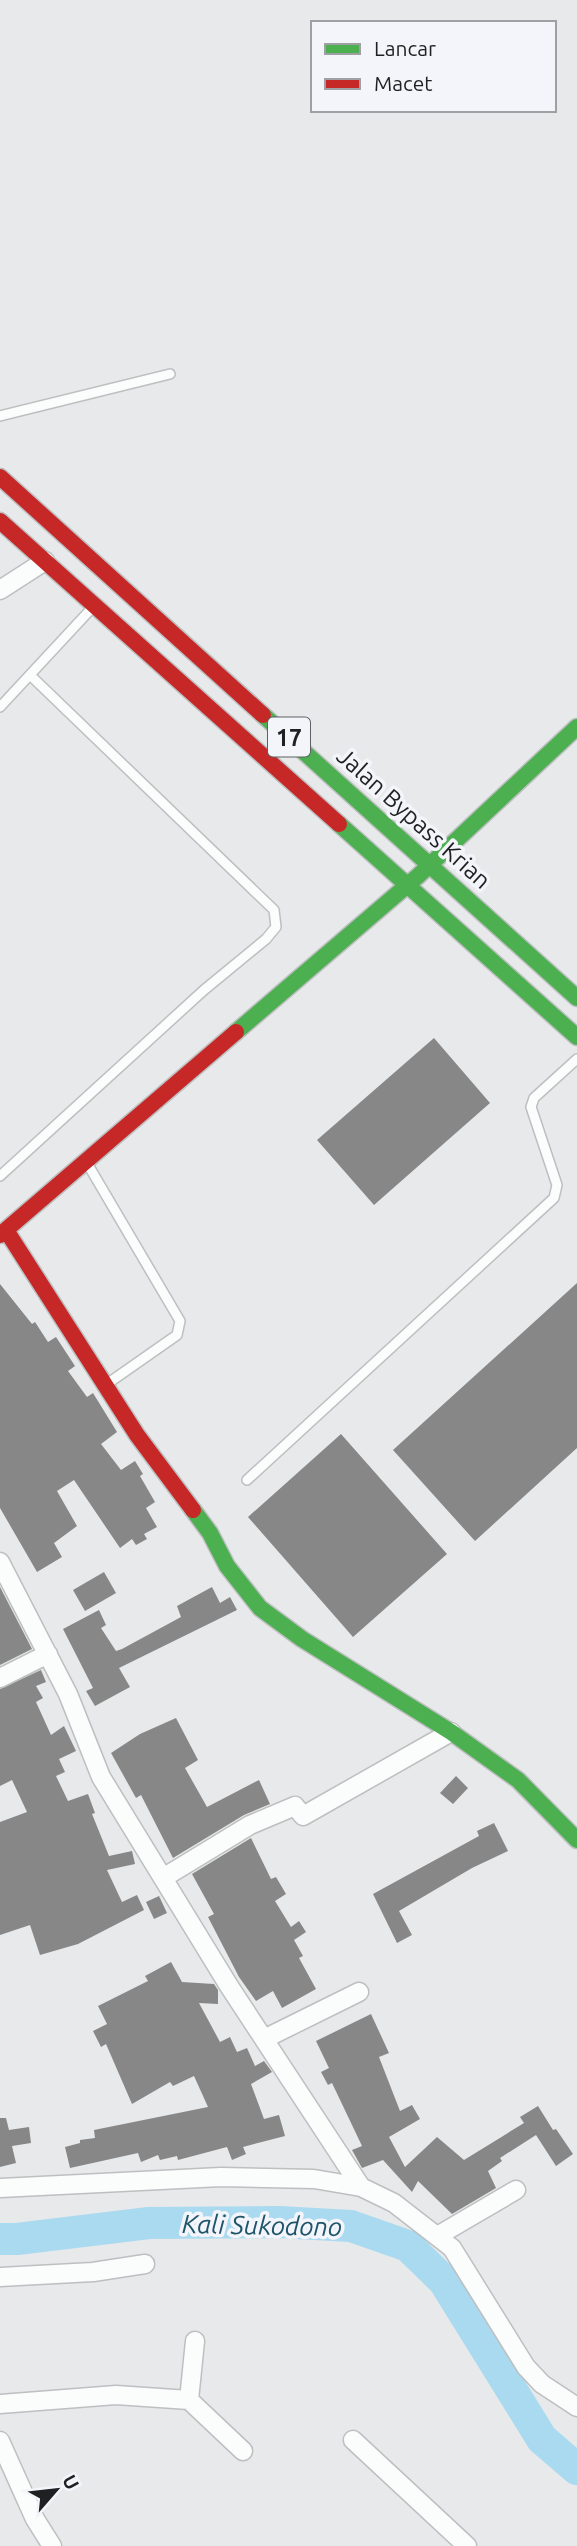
<svg xmlns="http://www.w3.org/2000/svg" width="577" height="2546" font-family="Ubuntu,sans-serif">
  <rect width="100%" height="100%" fill="#e7e9eb"/>
  <g fill="none" stroke-linecap="round" stroke-linejoin="round">
    <path stroke="#a9daf0" stroke-width="32" d="M0,2239H17L149,2223L279,2222L351,2226L408,2246L444,2281L542,2439L577,2469"/>
  </g>
  <path fill="#878787" d="M434,1038L490,1103L374,1205L317,1140Z
    M577,1283V1448L475,1541L393,1450Z
    M0,1284L32,1324L35,1322L48,1342L56,1337L75,1366L68,1371L87,1397L93,1393L117,1432L101,1444L121,1470L135,1461L143,1474L140,1476L155,1502L146,1508L157,1527L144,1534L147,1539L136,1545L132,1539L120,1548L74,1480L57,1491L77,1526L54,1543L62,1557L37,1572L0,1508Z
    M341,1434L447,1554L353,1637L248,1517Z
    M104,1572L116,1593L85,1611L73,1590Z
    M0,1587L32,1649L0,1665Z
    M212,1587L220,1603L230,1597L237,1610L119,1668L130,1687L95,1706L86,1691L93,1688L63,1629L99,1610L106,1625L101,1628L116,1651L122,1649L181,1617L177,1606Z
    M41,1670L46,1682L36,1686L43,1698L36,1702L51,1735L64,1726L76,1751L59,1759L65,1772L56,1776L68,1801L88,1794L95,1813L92,1814L109,1856L132,1851L135,1864L107,1870L122,1902L137,1895L144,1910L78,1944L40,1955L30,1925L0,1935V1822L27,1812L12,1780L0,1786V1689Z
    M176,1718L198,1760L185,1768L207,1807L259,1780L270,1804L244,1815L173,1858L141,1795L136,1798L111,1753L140,1734Z
    M456,1776L468,1788L453,1804L440,1793Z
    M494,1823L508,1851L472,1868L399,1911L412,1935L397,1943L373,1894L479,1836L477,1831Z
    M251,1838L271,1879L276,1877L286,1894L275,1901L291,1927L299,1921L306,1932L294,1940L303,1956L299,1958L316,1989L282,2008L273,1991L256,2001L239,1977L208,1917L214,1914L192,1874Z
    M159,1896L167,1913L154,1919L146,1902Z
    M171,1962L182,1982L214,1984L218,1990V2004L199,2003L220,2042L230,2037L237,2052L247,2048L255,2066L264,2061L272,2072L251,2084L264,2119L279,2115L285,2136L243,2147L246,2154L232,2160L227,2147L178,2160L177,2156L160,2160L158,2155L141,2162L138,2153L70,2168L65,2147L80,2143V2140L95,2138L94,2130L208,2107L194,2076L173,2086L170,2082L132,2104L106,2044L101,2047L93,2031L107,2024L98,2006L148,1981L145,1976Z
    M371,2014L389,2053L379,2057L400,2111L412,2105L420,2119L389,2137L405,2167L437,2137L464,2160L524,2123L520,2117L538,2106L553,2130L556,2129L573,2154L556,2166L536,2135L500,2158L502,2161L488,2171L496,2188L452,2214L418,2181L412,2192L383,2160L362,2168L352,2150L362,2146L332,2083L328,2085L321,2072L329,2068L316,2041Z
    M0,2118H6L9,2130L29,2127L31,2143L12,2146L16,2163L0,2167Z"/>
  <g fill="none" stroke-linecap="round" stroke-linejoin="round">
    <g stroke="#bdbfc0" stroke-width="12">
      <path id="lane" d="M0,416L170,374
        M0,707L92,608
        M87,1163L180,1321L177,1335L107,1384
        M0,1176L204,990L266,939L276,927L274,910L30,675
        M247,1480L554,1198L557,1185L531,1107L534,1098L577,1059"/>
    </g>
    <g stroke="#bdbfc0" stroke-width="21">
      <path id="street" d="M0,590L45,561
        M0,1562L68,1694L101,1777L229,1986L361,2187
        M0,1678L48,1654
        M163,1878L250,1825L295,1806L303,1816L451,1732
        M264,2039L359,1992
        M0,2188L221,2177L314,2179L361,2187L394,2203L452,2248L526,2367L542,2384L577,2407
        M439,2235L516,2190
        M0,2277L93,2272L145,2264
        M189,2400L195,2341
        M0,2404L116,2395L189,2400L243,2451
        M353,2440L467,2546
        M0,2441L35,2519L52,2546"/>
    </g>
    <g stroke="#bdbfc0" stroke-width="19">
      <path id="fast" d="M263,715L577,998
        M339,824L577,1037
        M236,1032L418,876L577,727
        M193,1510L210,1533L227,1566L260,1608L302,1639L451,1732L518,1780L577,1840"/>
    </g>
    <g stroke="#bdbfc0" stroke-width="19">
      <path id="jam" d="M0,477L263,715
        M0,521L339,824
        M6,1230L137,1435L193,1510
        M0,1235L236,1032"/>
    </g>
    <use href="#lane" stroke="#fbfcfc" stroke-width="9"/>
    <use href="#street" stroke="#fbfcfc" stroke-width="18"/>
    <use href="#fast" stroke="#4caf50" stroke-width="16"/>
    <use href="#jam" stroke="#c62828" stroke-width="16"/>
  </g>
  <g text-anchor="middle" dominant-baseline="central" stroke-width="7" stroke-linejoin="round" paint-order="stroke">
    <rect fill="#f4f5fa" stroke="#5f6062" stroke-width="2" x="268" y="717.5" width="42" height="39" rx="5"/>
    <g font-size="23" font-weight="bold" fill="#1f2021">
      <text x="289" y="737">17</text>
    </g>
    <g font-size="24" fill="#1f2021" stroke="#f4f5fa">
      <text transform="translate(414 818) rotate(42)">Jalan Bypass Krian</text>
    </g>
    <g font-size="26" font-style="italic" fill="#1d556a" stroke="#f4f5fa">
      <text transform="translate(262 2225) rotate(1)">Kali Sukodono</text>
    </g>
  </g>
  <rect x="311" y="21" width="245" height="91" fill="#f4f5fa" stroke="#9fa0a3" stroke-width="2"/>
  <rect x="325" y="44" width="35" height="10" fill="#4caf50" stroke="#9fa0a3" stroke-width="2"/>
  <text x="374" y="56" font-size="21" fill="#1f2021">Lancar</text>
  <rect x="325" y="79" width="35" height="10" fill="#c62828" stroke="#9fa0a3" stroke-width="2"/>
  <text x="374" y="91" font-size="21" fill="#1f2021">Macet</text>
  <g transform="translate(56 2490) rotate(62)" stroke="#f4f5fa" stroke-width="5" paint-order="stroke">
  <path d="M0-5L12 26L0 18L-12 26Z" fill="#1f2021"/>
  <text y="-10" font-size="19" font-weight="bold" text-anchor="middle" fill="#1f2021">U</text>
  </g>
</svg>
